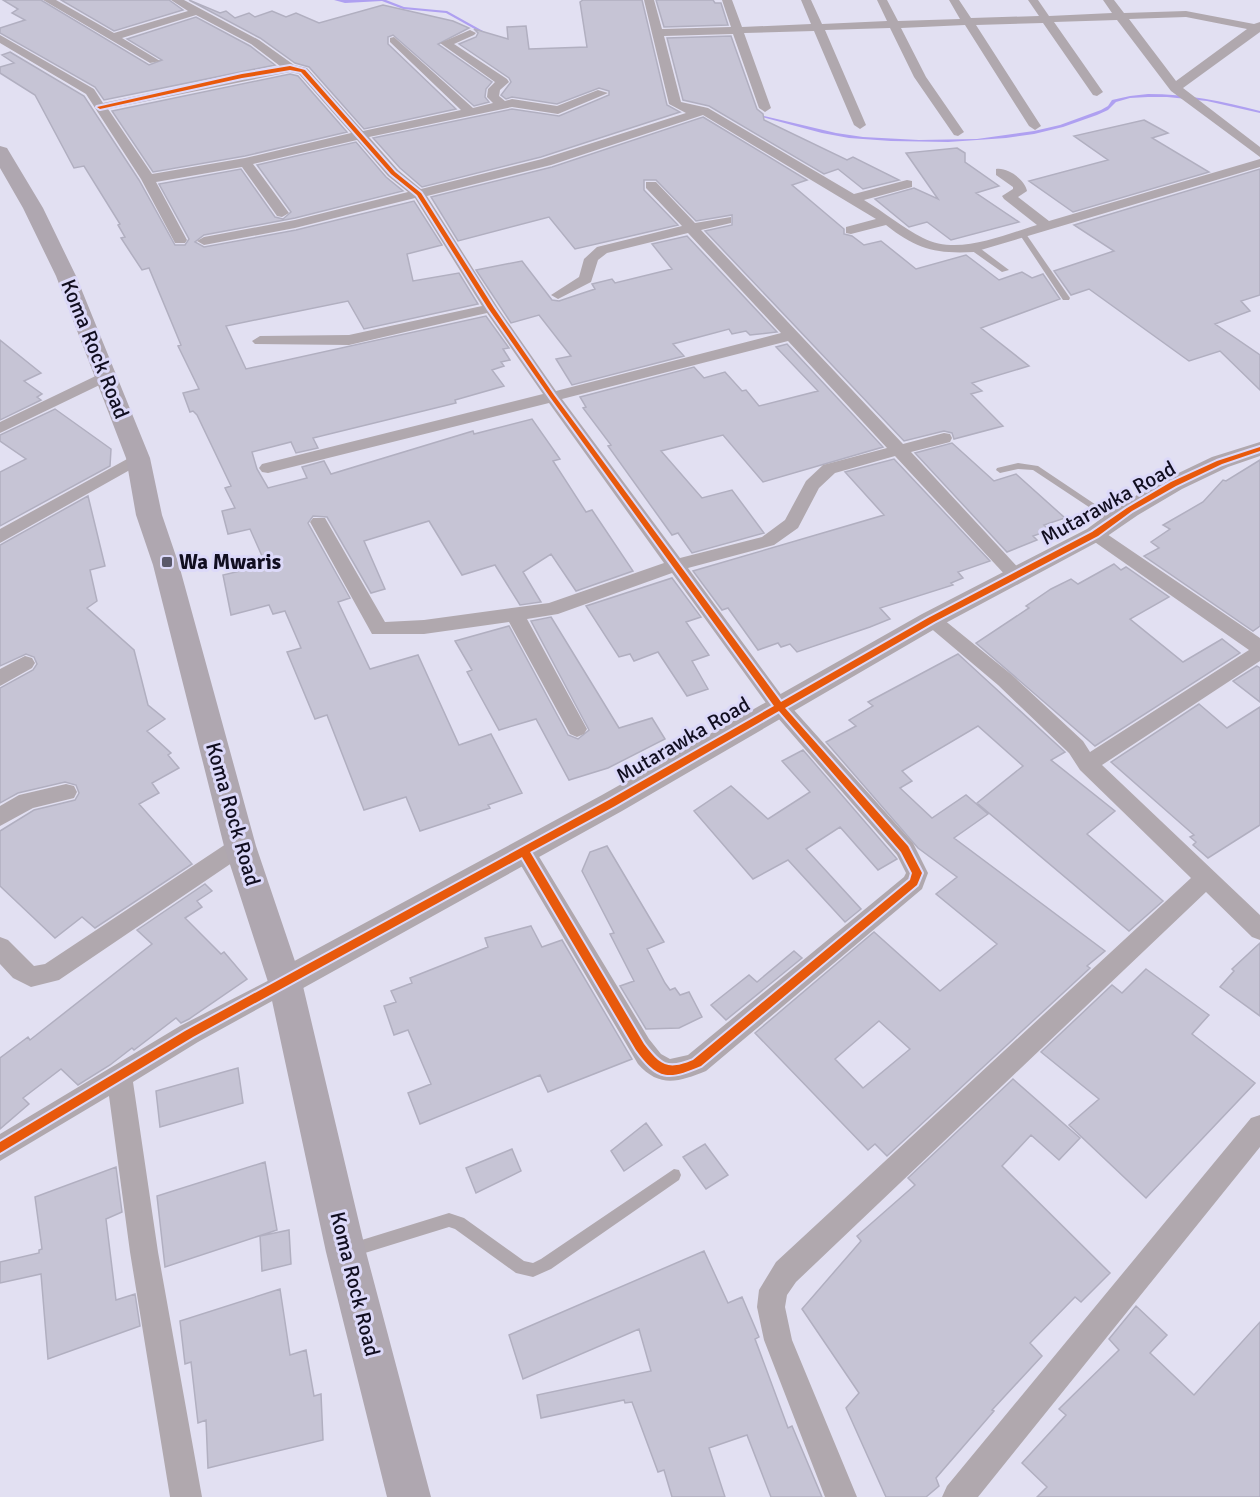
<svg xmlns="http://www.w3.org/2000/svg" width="1260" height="1497" font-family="Signika,sans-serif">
  <rect width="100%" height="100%" fill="#e2e0f2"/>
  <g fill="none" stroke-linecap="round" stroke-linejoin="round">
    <path fill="#afa0f1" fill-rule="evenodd" d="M334,0H386L404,7L447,11L492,36L489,37L446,13L403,9L382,1L345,3Z
      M1148,94C1186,94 1223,101 1260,111V113L1207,101L1167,97H1148L1130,98L1116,102L1108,110L1097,115L1063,127L1034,134L1006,138L948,142L891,141L849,138L822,133L754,115L756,114L836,133L863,137L919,140L977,139L1034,131L1060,125L1101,110L1108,106L1112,100L1130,96Z"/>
  </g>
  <path fill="#c6c4d5" stroke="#b1afc0" stroke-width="1.5" fill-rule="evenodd" d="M3,0H41L149,65L162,60L127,39L196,17L250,46L275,65L104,100L95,87L0,33V28L25,20L12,13L18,9Z
    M61,0H169L183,10L114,31Z
    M189,0L220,13L226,11L235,18L249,13L255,17L272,11L286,17L296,13L319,23L383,5L453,21L469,28L438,44L492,82L486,89L485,97L489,102L474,106L393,35L388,37V44L456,109L364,129L309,67L295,63L260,38Z
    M583,0H642L667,105L680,112L541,157L422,187L400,168L373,138L512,109L559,116L609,95V91L599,88L557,104L512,97L506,99L501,95L511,82L509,78L459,44L476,37L478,33L474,29L508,39L507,27L526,26L529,49L587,47L580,2Z
    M656,0H713L715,3H721L728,25L664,27Z
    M731,36L757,109L763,114L764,120L847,160L853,157L899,180L863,189L838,169L824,174L709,106L683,100L667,38Z
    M10,52L84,96L139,180L175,245H185L189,239L159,184L241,169L275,217L283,219L291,212L257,165L356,142L386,177L403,191L295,218L204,235L195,242L204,247L296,230L414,201L442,245L407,254L413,281L459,273L478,304L364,329L348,301L226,326L246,369L486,316L509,348L503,349L510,360L501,362L504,366L492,370L504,386L455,400L456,403L313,438L318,448L296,453L291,442L252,452L257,469L268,488L307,478L302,467L324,461L331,474L473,431L474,434L532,419L560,459L553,461L586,512L592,510L633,571L576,591L551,554L523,572L541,602L520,605L495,565L462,575L429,521L364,541L385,589L371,593L327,517L313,516L308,523L350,598L338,602L370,669L418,655L459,745L491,734L522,793L488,805L490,808L420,831L406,797L364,810L327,715L315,719L287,652L301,648L285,611L273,614L269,605L231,615L223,575L266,565L250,529L228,534L222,511L235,508L225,488L231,486L197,415L193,411L190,412L183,393L199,389L178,346L181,345L149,268L142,270L121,238L125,237L118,225L120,224L84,166L74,168L35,95L0,73V67L14,63L2,55Z
    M290,74L298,76L347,132L245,156L153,172L112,111Z
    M703,117L807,180L792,185L844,229V234L852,236L864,245L881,241L916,269L966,255L999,280L1022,272L1032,278L1043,274L1060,299L981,328L1029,366L972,383L982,391L971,394L1003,426L954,439L952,433L944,431L904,441L705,231L732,225V215L696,221L656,180H644V190L678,225L575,249L549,217L458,241L431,197L552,167Z
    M1144,120L1168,133L1152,138L1209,172L1073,212L1029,181L1108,160L1074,136Z
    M957,148L965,153V162L999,186L976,193L1019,222L951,240L927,222L909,227L875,199L914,188L938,199L906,153Z
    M1260,169V295L1241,301L1250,311L1215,324L1260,355V390L1220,351L1189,361L1089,289L1071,295L1054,271L1114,251L1074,225Z
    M687,236L777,332L750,335L746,331L732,334L729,329L673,344L684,356L572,385L556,359L571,356L539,315L511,323L476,270L522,261L552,300L559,301L595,289L592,284L612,279L615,283L672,269L652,244Z
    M0,340L41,373L24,381L42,394L37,397L41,400L0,420Z
    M787,344L883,447L763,482L723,435L661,451L702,498L732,490L764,533L692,553L678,533L672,535L608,446L611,445L583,408L586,407L580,397L694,367L704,378L725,372L742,391L746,390L759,406L818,391L776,347Z
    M55,409L111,449L110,466L0,526V472L26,459L0,441V435Z
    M952,443L994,481L1016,474L1065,518L1044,525L1050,530L1033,536L1037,540L1007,552L915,453Z
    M894,459L990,561L958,572L963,578L951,583L953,585L880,608L890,619L870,627L797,652L790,644L781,647L778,643L758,650L728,608L722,610L693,571L884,515L845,472Z
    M1260,460V626L1253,631L1144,556L1159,548L1151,542L1170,529L1163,525L1203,502L1223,480L1226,481Z
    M88,496L105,566L90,570L97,601L87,608L134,650L148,705L165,719L147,731L171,753L168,755L179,768L152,783L159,793L139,804L192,864L95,928L82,917L55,938L0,886V831L34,810L75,800L79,793L76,785L65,782L18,793L0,803V688L33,670L37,664L34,657L26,654L0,666V545Z
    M1114,564L1121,570L1126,567L1169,597L1130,619L1183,662L1222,639L1240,653L1095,746L976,643L1029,608L1026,606L1051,589L1071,579L1078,584Z
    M672,578L701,617L686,622L709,655L692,661L708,689L687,696L658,652L634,661L630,654L619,657L586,606Z
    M551,617L619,728L652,718L665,739L608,768L569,780L536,719L499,730L467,672L472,670L455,641L509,626L568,735L578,739L589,730L531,621Z
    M958,654L1065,752L1051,760L1115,811L1087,834L1163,901L1129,931L977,803L1023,766L978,726L902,771L912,781L900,788L932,818L966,795L988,814L954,838L1105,951L1087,966L1090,968L887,1156L875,1144L868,1150L755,1033L874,932L940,991L997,944L936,894L957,877L918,848L826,742L856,726L849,720L873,706L868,702ZM879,1021L910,1049L863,1088L835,1059Z
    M1257,666L1260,668V702L1233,681Z
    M1199,704L1227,728L1260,707V825L1208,858L1193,845L1196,842L1190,837L1194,835L1111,762Z
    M803,750L897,859L878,870L840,827L806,849L861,909L845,922L788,860L753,879L694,811L731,786L768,819L810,792L782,761Z
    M607,846L664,942L647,949L665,983L670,990L675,988L680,995L689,992L702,1017L679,1028L646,1029L620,986L634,981L610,934L614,933L582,871L590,852Z
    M205,884L212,891L197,901L202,907L185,918L221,954L224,952L247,979L189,1019L181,1023L176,1018L134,1050L132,1048L110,1065L78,1085L61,1069L23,1098L29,1104L0,1129V1058L28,1037L30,1040L152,944L137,930Z
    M531,926L542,947L562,940L632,1059L548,1092L540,1075L420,1124L408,1093L431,1084L408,1030L394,1035L384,1006L396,1002L391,991L412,983L410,978L488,947L485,938Z
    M1260,943V1016L1220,987L1234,971L1232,969Z
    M794,951L802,958L726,1020L711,1005L749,975L757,982Z
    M1146,969L1209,1015L1192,1034L1255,1083L1146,1198L1069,1125L1099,1099L1041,1052L1112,985L1122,993Z
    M238,1068L243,1103L160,1127L156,1091Z
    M1013,1079L1080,1138L1059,1160L1031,1135L1002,1166L1110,1273L1081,1302L1075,1297L1030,1343L1042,1356L992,1410L994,1411L936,1478L939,1486L926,1497H886L846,1408L859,1393L802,1309L861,1241L857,1236L915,1185L908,1178Z
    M646,1123L662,1145L624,1171L611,1151Z
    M705,1144L728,1175L706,1189L683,1157Z
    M512,1149L521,1171L476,1193L466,1168Z
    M265,1162L277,1230L165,1267L157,1196Z
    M116,1167L122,1212L106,1219L116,1300L135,1294L140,1326L48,1359L41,1274L0,1283V1262L39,1253V1250L42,1249L35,1197Z
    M289,1230L291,1264L262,1271L260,1236Z
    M704,1251L728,1303L742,1297L759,1337L755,1339L788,1428L792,1426L822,1497H771L747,1435L709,1448L725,1497H672L664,1470L658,1472L632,1402L625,1403L624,1400L541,1418L537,1395L651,1371L639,1329L523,1379L509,1335Z
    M280,1289L290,1355L306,1350L314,1396L321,1394L323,1440L208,1468L206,1420L198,1423L191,1362L185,1364L180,1321Z
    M1136,1306L1167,1335L1150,1353L1194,1395L1260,1322V1497H1037L1047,1487L1022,1463L1066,1415L1059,1409L1119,1350L1109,1339Z"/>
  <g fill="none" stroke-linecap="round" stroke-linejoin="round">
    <path fill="#b0a8ae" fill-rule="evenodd" d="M1022,234H1026L1070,298L1069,300H1063L1020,235Z
      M971,246H977L1009,270L1002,272L971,250Z
      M1018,463L1038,466L1117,519L1113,522L1110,521L1033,470L1018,469L1000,473L996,470L997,468Z
      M674,1169L679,1170L681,1175L679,1180L551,1269L533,1277L516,1273L455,1229L449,1227L352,1257L347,1255L345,1250L347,1245L352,1243L449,1213L464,1218L524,1261L533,1263L541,1259Z"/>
    <path fill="#b0a8ae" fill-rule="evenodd" d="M43,0H56L114,33L188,11L171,0H184L259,40L294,65L307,68L363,131L461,110L390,42V38L394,37L473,108L493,103L487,97L488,89L495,82L440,43L470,30L476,33L474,35L454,44L507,79L509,82L500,90L499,96L505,101L512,99L557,106L598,90L608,93L558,114L512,107L369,137L398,170L421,189L542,159L686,113L669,104L644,0H654L662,29L731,27L722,0H732L742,27L811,24L801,0H811L822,24L887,21L877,0H887L898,21L960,19L949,0H959L971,18L1039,16L1028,0H1038L1049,16L1112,13L1103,0H1114L1124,13L1186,11L1254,24L1260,22V32L1183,88L1260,147V157L1171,91L1117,20L1054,22L1103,92L1097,96L1093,95L1043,23L976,25L1041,126L1035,130L1029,126L965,25L901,28L926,77L964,132L958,136L954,135L914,77L890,28L825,30L866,125L860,129L854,125L814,31L744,33L771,108L765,112L759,108L733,34L664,36L681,102L708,108L854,194L907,180L912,181V187L864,200C884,212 903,228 923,238C958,256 1003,235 1037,225L1004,199L1002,196L1013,189V187L996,175V169C1008,167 1025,180 1027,191L1018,197L1049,221L1260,159V167L974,252C935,254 916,249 886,225L851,234L846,233V227L876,219L703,115L551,165L427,196L498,308L556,391L781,333L688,233L607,253L598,260L591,282L558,299L551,295L579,277L584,259L597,247L682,226L646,188V182H656L695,223L731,217V223L701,230L903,444L944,433L950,434L952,438L950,442L911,452L1024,574L1022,578H1008L895,456L835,473L819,488L798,528L774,545L688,568L785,700L913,843L928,873L922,889L706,1071C679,1082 659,1088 638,1064L516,857L513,851L516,845L524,842L532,845L649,1039L661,1054L670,1059L688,1055L904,877L906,873L897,855L771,710L672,573L558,614L527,619L587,729L584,734L577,737L570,734L509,622L424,634H372L310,522L313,518H325L385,622L424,620L549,603L664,563L549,403L268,473L262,472L259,468L262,464L543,394L487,313L349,345L255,344L252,341L260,336L349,335L482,306L415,198L295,228L204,245L197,241L204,237L295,220L408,192L388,176L357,140L253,164L289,213L282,217L277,216L242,167L156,182L187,240L185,243H175L141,179L86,94L0,43V35L94,89L103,103L280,66L251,44L196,15L122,38L160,61L150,63ZM1186,17L1247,29L1176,81L1129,19ZM290,72L299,74L351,133L245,158L152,174L108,109ZM788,341L887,448L823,465L806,481L785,520L762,537L680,558L562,399Z
      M106,371L114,376L112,379L0,433V422Z
      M138,453L144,454L147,458L144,462L0,543V529Z
      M1095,528L1101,530L1260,638V661L1102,765L1260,915V940L1252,937L1206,892L796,1282L787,1295L785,1307L792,1340L857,1497H825L764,1340L757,1307L759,1290L776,1262L1191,878L1080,770L1069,753L998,685L921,620L924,615H938L1012,675L1083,741L1090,752L1249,650L1089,538L1086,534L1089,530Z
      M25,656L32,658L35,663L32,668L0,686V669Z
      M66,784L74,786L77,792L74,798L33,808L0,826V806L19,795Z
      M240,837L248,840L251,846L248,852L59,980L31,987L13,978L0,964V937L8,940L34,966L45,964L232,840Z
      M285,972L294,975L297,982L294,989L198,1042L133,1082L158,1252L202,1497H170L130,1252L109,1096L0,1161V1134L180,1026Z
      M1260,1115V1147L978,1497H942L947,1486L1251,1118Z"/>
    <path fill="#b0a8ae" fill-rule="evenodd" d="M1260,442V456L1228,467L1182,489L1138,515L1103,539L940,626L622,811L296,992L285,995L274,992L269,982L274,972L602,795L922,614L1087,529L1121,504L1166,479L1212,457Z"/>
    <path fill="#afa7b0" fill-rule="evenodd" d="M0,146L7,148L43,208L76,276L150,458L162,515L179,565L256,846L302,982L366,1252L431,1497H387L326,1252L268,982L224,846L153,565L136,515L126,458L56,276L23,208L0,168Z"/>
    <g stroke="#dcd9f9" stroke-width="4">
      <path id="cycleway" d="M290,66L305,70L395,172L421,193L494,308L554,395L781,702L928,618L1092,532L1127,508L1171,482L1217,461L1260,447V451L1222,464L1176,486L1132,511L1098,536L934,622L785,708L908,846L922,873L917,885L701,1066C668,1080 658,1080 636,1050L522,857L193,1037L0,1153V1142L185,1031L609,800L774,706L550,397L488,308L417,195L391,174L301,72L290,70L242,78L100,109L97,107L242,74ZM779,711L901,852L912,873L910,880L693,1060C667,1071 660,1065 644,1044L530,852L615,806Z"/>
    </g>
    <use href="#cycleway" fill="#e8590c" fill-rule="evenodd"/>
  </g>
  <rect fill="#5a586a" stroke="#dcd9f9" stroke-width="2" x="161" y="556" width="12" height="12" rx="3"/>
  <g text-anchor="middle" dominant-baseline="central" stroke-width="6" stroke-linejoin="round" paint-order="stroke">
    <g font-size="21" fill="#110e20" stroke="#dcd9f9">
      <text transform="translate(95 349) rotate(68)">Koma Rock Road</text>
      <text transform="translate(1108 503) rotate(-29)">Mutarawka Road</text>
      <text transform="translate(683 740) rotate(-30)">Mutarawka Road</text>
      <text transform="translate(233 814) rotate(74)">Koma Rock Road</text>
      <text transform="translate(355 1284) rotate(76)">Koma Rock Road</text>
    </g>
    <g font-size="21" font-weight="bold" fill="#110e20" stroke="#dcd9f9" text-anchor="start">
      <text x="179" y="562">Wa Mwaris</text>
    </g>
  </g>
</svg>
